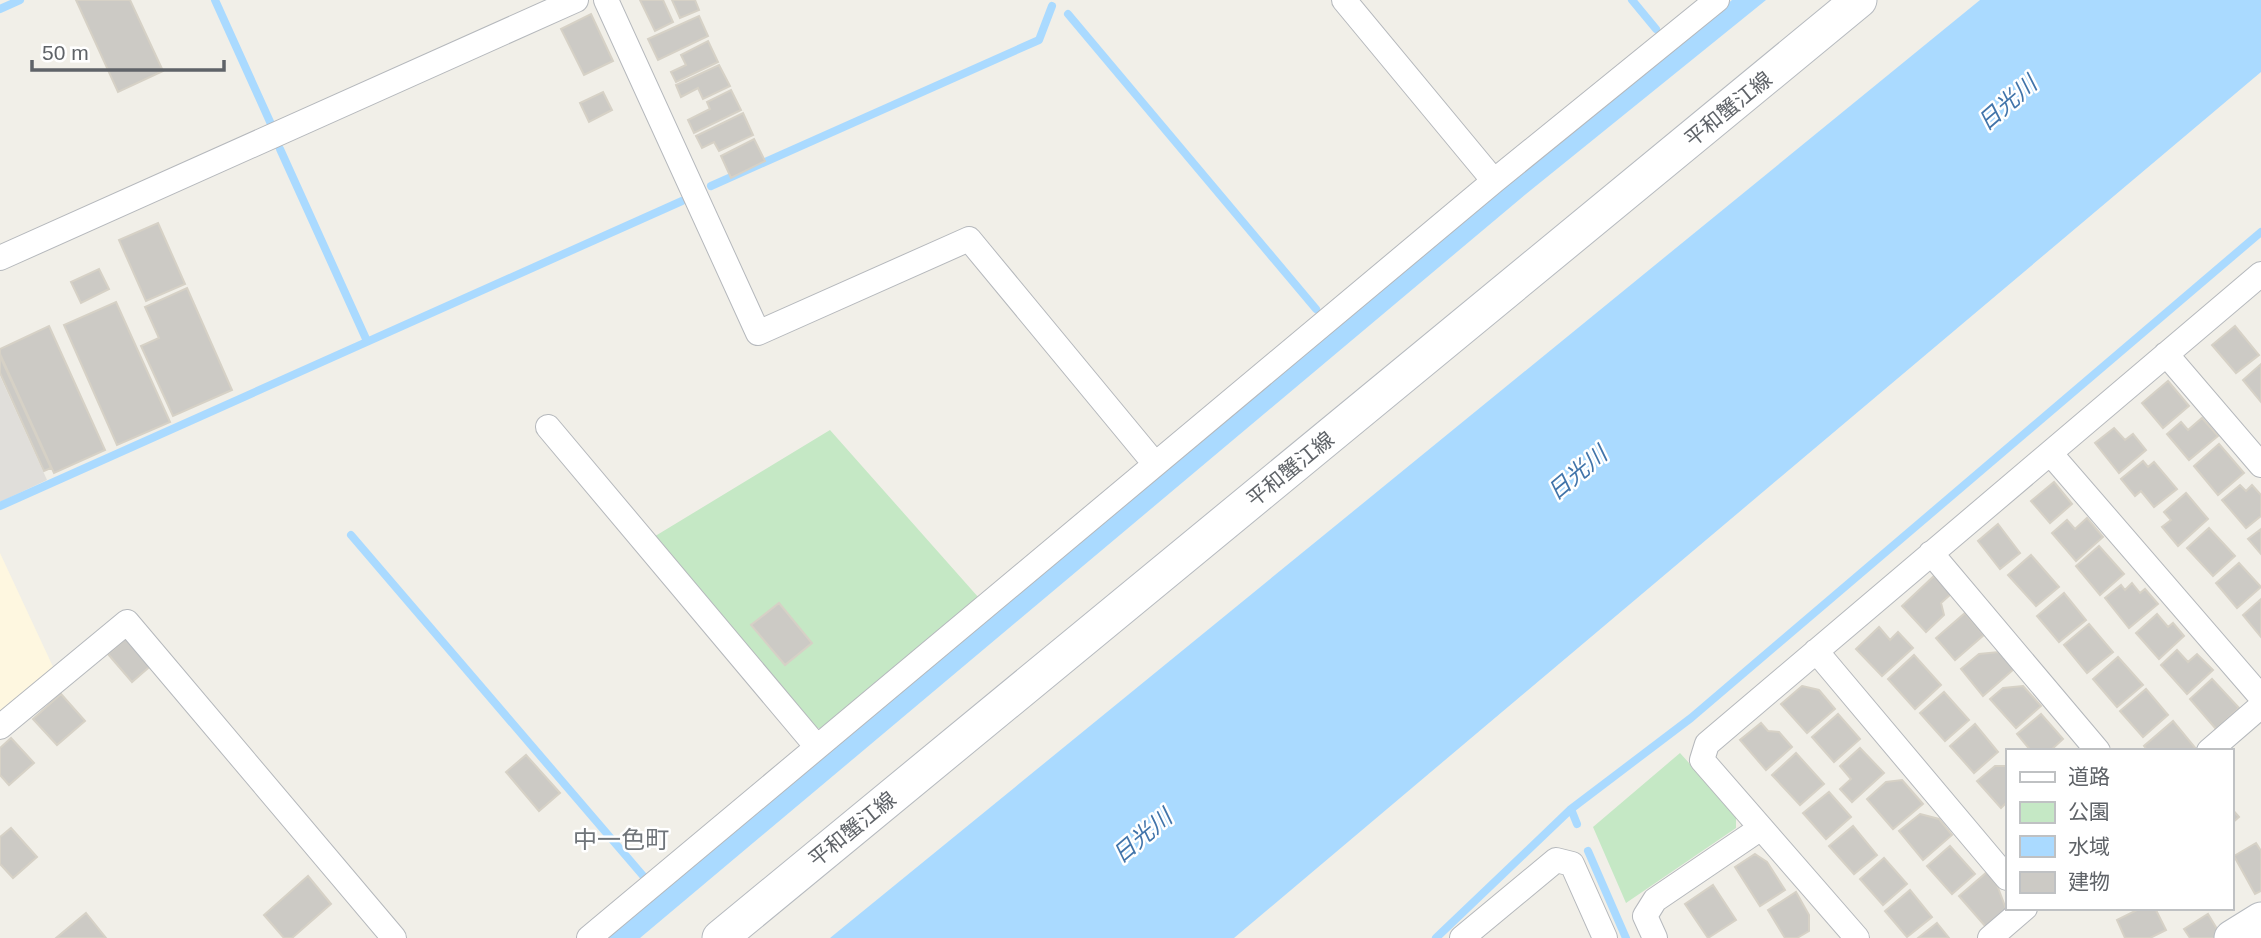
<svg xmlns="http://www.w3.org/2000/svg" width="2261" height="938" font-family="Arial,'Noto Sans JP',sans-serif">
  <rect width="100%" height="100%" fill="#f1efe8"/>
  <path fill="#fef7e0" d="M0,553L55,671L0,718Z"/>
  <path fill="#e0deda" d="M0,376L47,480L0,502Z"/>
  <path fill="#c5e8c5" d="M830,430L979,598L822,729L809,726L652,538Z
    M1680,753L1736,815V828L1626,903L1593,827Z"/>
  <path fill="#aadaff" d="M1732,0H1766L1526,194L640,938H606L1476,208Z
    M1980,0H2261V72L1234,938H830Z"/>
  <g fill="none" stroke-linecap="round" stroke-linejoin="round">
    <path stroke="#aadaff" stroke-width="8" d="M215,0L271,124
      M1632,0L1656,29
      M0,9L20,0
      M1068,14L1316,309
      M280,149L367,341
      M711,186L1039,40L1052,6
      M0,506L682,201
      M351,535L645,878
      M1571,809L1577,824
      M1588,851L1626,938
      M1436,938L1571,809L1691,718L2261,232"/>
  </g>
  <path fill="#cccac5" stroke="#d6d1c6" stroke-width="2" d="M76,0H130L163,71L118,92Z
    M640,0H663L673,22L655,31Z
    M672,0H695L699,10L680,18Z
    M591,14L613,61L584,75L561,29Z
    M699,16L708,36L658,60L648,39Z
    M708,41L718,62L676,82L671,72L686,65L681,55Z
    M719,65L730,86L703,99L698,88L681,97L676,85Z
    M731,90L741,110L694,133L688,120L710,109L707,102Z
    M603,92L612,110L589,122L580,103Z
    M743,113L753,135L719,151L714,142L702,148L696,136Z
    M754,139L765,161L731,178L721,156Z
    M158,223L185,284L146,301L119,240Z
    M99,269L109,289L81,303L71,282Z
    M187,288L232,390L173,416L141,346L159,338L145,307Z
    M116,302L170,422L117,445L64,325Z
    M49,326L105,450L54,473L0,354V349Z
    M2235,326L2259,355L2236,373L2212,345Z
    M0,356L51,468L44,471L0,373Z
    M2261,364V402L2243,380Z
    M2168,381L2189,406L2163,428L2142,403Z
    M2202,418L2218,436L2189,460L2167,434L2181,422L2188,430Z
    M2114,428L2125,440L2133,434L2146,450L2119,473L2095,443Z
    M2219,444L2244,473L2218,495L2194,466Z
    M2143,461L2148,467L2154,462L2177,489L2154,507L2141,491L2135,496L2121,479Z
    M2054,482L2072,504L2050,523L2031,501Z
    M2240,485L2246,491L2252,485L2261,495V516L2246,528L2222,500Z
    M2186,493L2208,519L2178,546L2162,527L2171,520L2164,512Z
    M2087,518L2103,537L2076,561L2052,533L2067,520L2075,529Z
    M1998,524L2020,553L2000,569L1978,541Z
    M2209,528L2235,556L2213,576L2187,548Z
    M2261,529V554L2248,539Z
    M2099,546L2124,574L2100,595L2076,566Z
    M2031,555L2059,587L2036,606L2008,575Z
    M2239,563L2261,587L2237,608L2216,583Z
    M1934,576L1951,594L1941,603L1944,615L1926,632L1902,606Z
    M2132,583L2140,593L2145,589L2158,604L2129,628L2105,598L2121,585L2125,590Z
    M2064,593L2086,620L2059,642L2037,616Z
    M2261,599V637L2243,615Z
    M779,603L812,643L785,665L751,625Z
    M1965,613L1984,635L1955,660L1936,638Z
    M2157,614L2168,627L2173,623L2184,636L2159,659L2136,633Z
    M2089,624L2113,652L2087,673L2064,645Z
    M1879,627L1890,640L1898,632L1913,648L1882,676L1856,649Z
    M130,635L154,663L132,682L108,654Z
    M2177,650L2188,662L2197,654L2213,670L2187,694L2161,665Z
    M1999,652L2014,669L1983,696L1961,669L1979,654Z
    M1914,655L1941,685L1915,709L1888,679Z
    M2118,657L2143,685L2117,707L2093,679Z
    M2212,679L2239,708L2216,729L2190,699Z
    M1802,686L1819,690L1835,709L1807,733L1781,704Z
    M2023,686L2041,706L2016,728L1990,699L2003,688Z
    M2146,689L2168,715L2143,737L2120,711Z
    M1944,692L1969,720L1945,741L1920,713Z
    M61,694L85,721L57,745L33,719Z
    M1838,714L1860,739L1834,762L1812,737Z
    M2041,714L2063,739L2050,751H2031L2017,734Z
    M2173,721L2197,750L2148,751L2144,746Z
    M1761,723L1768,731L1779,732L1792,747L1766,770L1740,740Z
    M1975,724L1998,752L1974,773L1950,746Z
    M11,738L34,763L9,785L0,775V748Z
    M1860,748L1884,773L1852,802L1840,789L1851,779L1840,766Z
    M1796,753L1824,784L1800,805L1772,775Z
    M526,755L560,793L539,811L506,772Z
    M1995,766H2007V802L2001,808L1977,781Z
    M1902,780L1923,804L1893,829L1867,799L1886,782Z
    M1829,792L1851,817L1826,839L1803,813Z
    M2231,808L2239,817L2231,824Z
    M1920,814L1939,819L1952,835L1923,860L1899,831Z
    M1853,826L1877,855L1854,874L1829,846Z
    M11,828L37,857L13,878L0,864V837Z
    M2256,843L2261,851V891L2255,894L2234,856Z
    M1950,846L1975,874L1952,894L1927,866Z
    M1755,854L1767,862L1785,890L1760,906L1735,867Z
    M1884,858L1907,884L1883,905L1860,879Z
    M1987,872L1997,885L2006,909L1986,927L1959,896Z
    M308,876L331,904L292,938H284L264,915Z
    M1713,885L1736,920L1708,938L1685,904Z
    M1910,890L1932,917L1907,937L1885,911Z
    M1796,892L1809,915V931L1797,938H1785L1768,910Z
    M2141,908H2155L2166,930L2150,938H2125L2117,920Z
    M86,913L106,938H56Z
    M2208,914L2220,934L2213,938H2190L2184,929Z
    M1937,923L1949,938H1918Z"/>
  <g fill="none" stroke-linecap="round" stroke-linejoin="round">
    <g stroke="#b5b8bc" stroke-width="26">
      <path id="street" d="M606,0L758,333L969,239L1155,464
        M1344,0L1494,181
        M0,258L576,0
        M2166,354L2261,465
        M548,427L817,747
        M2050,453L2261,697
        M1931,553L2098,751
        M1816,651L2007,878
        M0,727L127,622L394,938
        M2209,751L2261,706
        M589,938L1494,181L1717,0
        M1462,938L1556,860L1572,864L1605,938
        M1655,938L1645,916L1655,900L1761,828
        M1857,938L1702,760L1707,744L2261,274
        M1990,938L2025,908"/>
    </g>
    <g stroke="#b6babf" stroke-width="37">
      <path id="secondary" d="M720,938L1859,0
        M2232,938L2261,920"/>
    </g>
    <use href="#street" stroke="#fff" stroke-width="24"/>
    <use href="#secondary" stroke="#fff" stroke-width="35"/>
  </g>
  <g text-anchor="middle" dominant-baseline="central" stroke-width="5" stroke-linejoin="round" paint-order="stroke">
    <g font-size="21" fill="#5f6368" stroke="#fff">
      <text transform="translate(1728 109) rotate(-39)">平和蟹江線</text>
      <text transform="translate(1290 469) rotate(-39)">平和蟹江線</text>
      <text transform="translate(852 829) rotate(-39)">平和蟹江線</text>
    </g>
    <g font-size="23" font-style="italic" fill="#4174aa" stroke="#fff">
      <text transform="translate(2007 103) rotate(-41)">日光川</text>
      <text transform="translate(1577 473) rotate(-40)">日光川</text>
      <text transform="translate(1142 836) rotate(-40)">日光川</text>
    </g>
    <g font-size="24" fill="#70757a" stroke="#fff">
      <text x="621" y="839">中一色町</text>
    </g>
  </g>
  <rect x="2006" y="749" width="228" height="161" fill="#ffffff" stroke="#bfc1c3" stroke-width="2"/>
  <rect x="2020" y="772" width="35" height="10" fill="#ffffff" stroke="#bfc1c3" stroke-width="2"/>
  <text x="2068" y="784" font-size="21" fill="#5f6368">道路</text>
  <rect x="2020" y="802" width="35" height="21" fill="#c5e8c5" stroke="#bfc1c3" stroke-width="2"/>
  <text x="2068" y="819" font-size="21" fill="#5f6368">公園</text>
  <rect x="2020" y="836" width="35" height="21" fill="#aadaff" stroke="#bfc1c3" stroke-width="2"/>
  <text x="2068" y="854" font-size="21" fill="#5f6368">水域</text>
  <rect x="2020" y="872" width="35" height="21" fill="#cccac5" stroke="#bfc1c3" stroke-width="2"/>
  <text x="2068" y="889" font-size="21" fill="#5f6368">建物</text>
  <path d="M32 60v10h192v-10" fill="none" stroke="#5f6368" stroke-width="3.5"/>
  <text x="42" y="60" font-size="21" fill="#5f6368" stroke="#ffffff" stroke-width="5" paint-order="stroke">50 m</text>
</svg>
